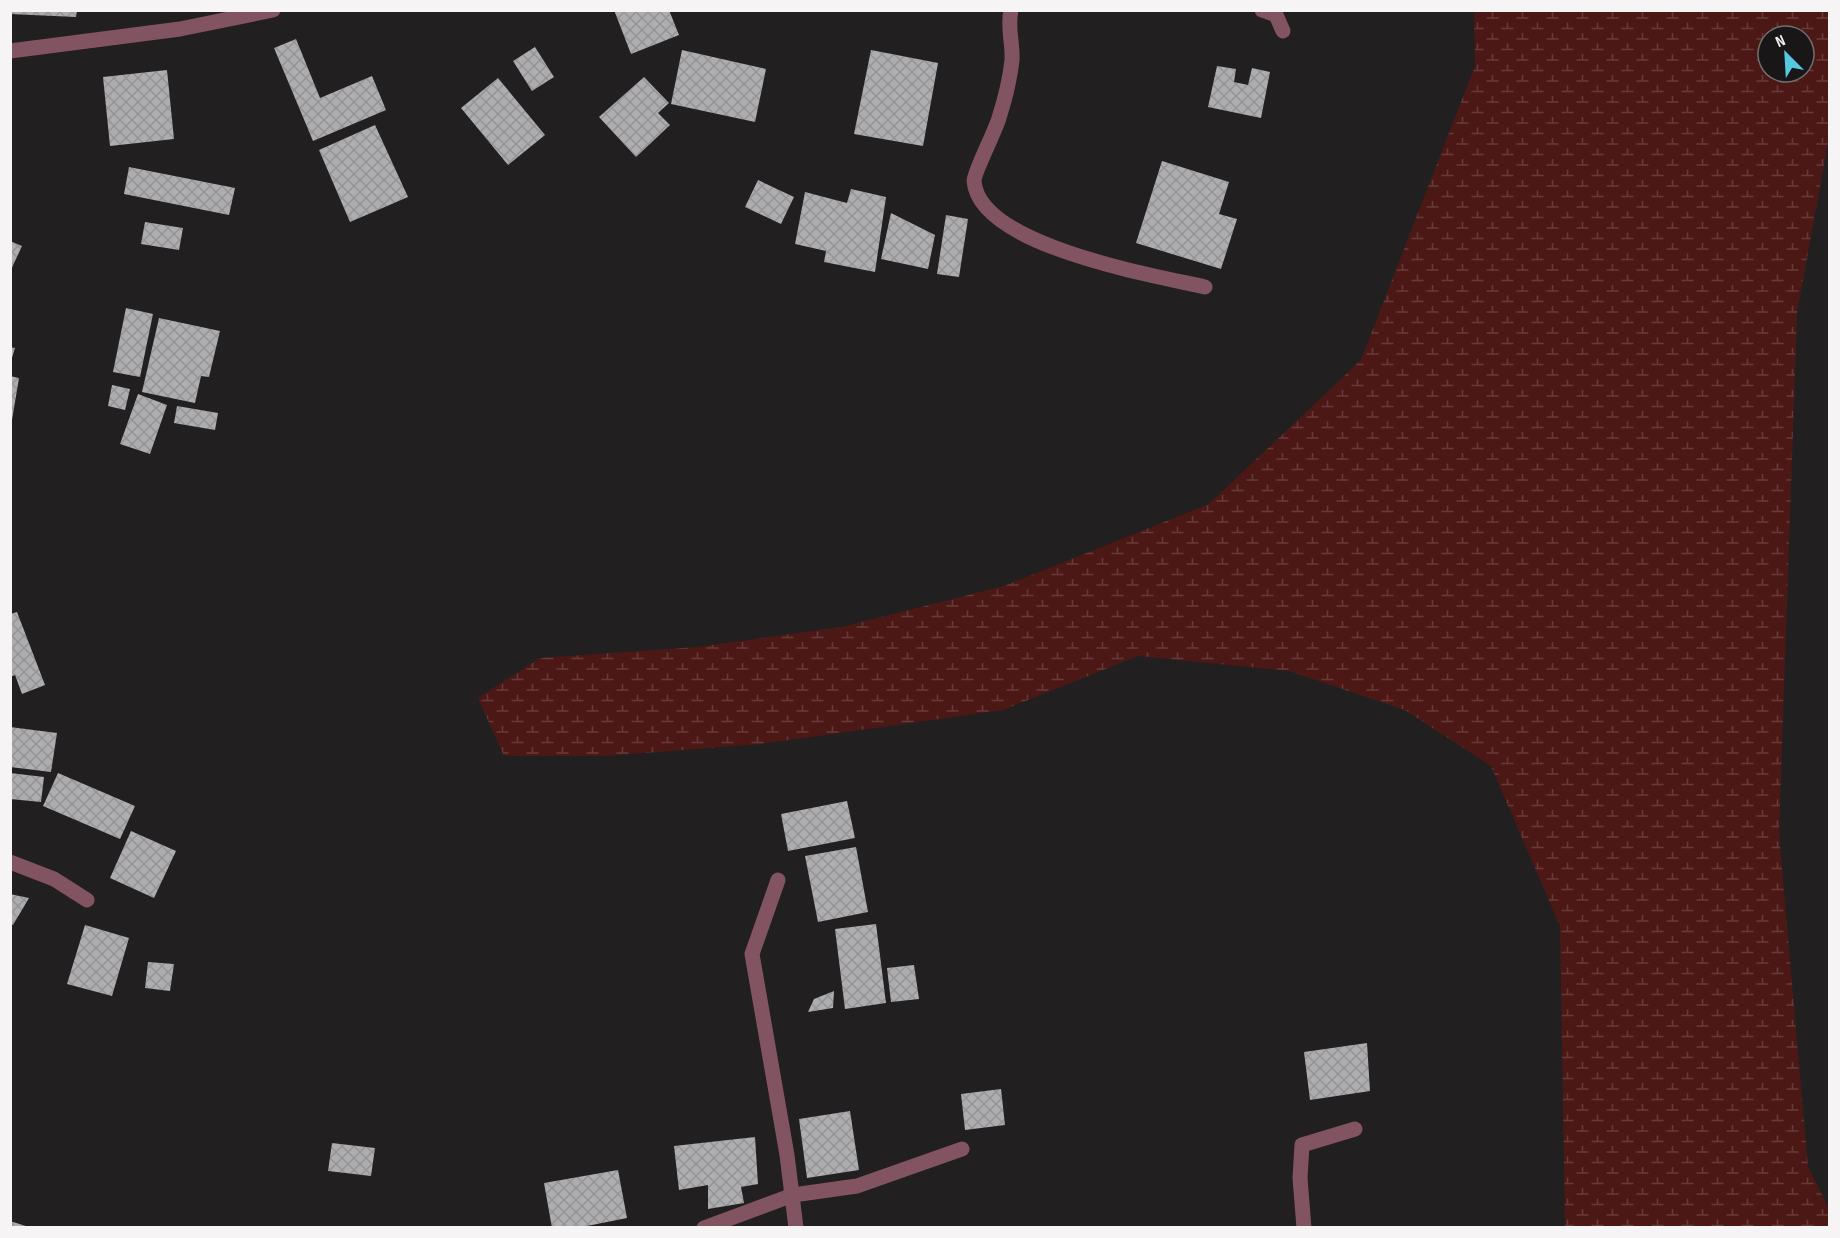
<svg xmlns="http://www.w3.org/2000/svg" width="1840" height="1238" font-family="'Sofia Sans Condensed',sans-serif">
  <defs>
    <pattern id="wetland-marsh" width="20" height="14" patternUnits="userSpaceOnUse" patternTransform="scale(1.5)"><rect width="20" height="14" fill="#4c1816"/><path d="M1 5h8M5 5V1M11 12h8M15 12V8" fill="none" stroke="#663a38"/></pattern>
    <pattern id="building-cross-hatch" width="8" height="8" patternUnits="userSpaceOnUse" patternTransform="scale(1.5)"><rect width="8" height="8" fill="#adacaf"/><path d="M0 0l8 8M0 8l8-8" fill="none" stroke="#949396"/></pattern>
  </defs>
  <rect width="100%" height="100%" fill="#221f21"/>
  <path fill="url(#wetland-marsh)" fill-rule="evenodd" d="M1474,11H1829V137L1797,313L1779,834L1808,1167L1829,1209V1227H1565L1560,926L1491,766L1405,710L1289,671L1138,656L1003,710L761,744L604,756H504L478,698L540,658L697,647L842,627L1004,586L1209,504L1361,360L1475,66ZM1768,36H1804V72H1768Z"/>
  <path fill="url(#building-cross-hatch)" d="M10,10H77L76,17L10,14Z
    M614,10H669L679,35L631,54Z
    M296,39L320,98L372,76L386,110L313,141L274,48Z
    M535,47L554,77L532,91L513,61Z
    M682,50L766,69L755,122L671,104Z
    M871,50L938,63L923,146L854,134Z
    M1217,66L1236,69L1234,82L1248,85L1252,68L1270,72L1261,118L1208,107Z
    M167,70L174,139L110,146L103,77Z
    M644,77L669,103L658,113L670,125L636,157L599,117Z
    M498,78L545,135L508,165L461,108Z
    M375,125L408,197L350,222L319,150Z
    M1162,161L1229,182L1219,214L1237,219L1221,269L1136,243Z
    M129,167L235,188L229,215L124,194Z
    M758,180L794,197L781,224L745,207Z
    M851,189L886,197L875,272L824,262L826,251L795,244L805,192L847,203Z
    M891,213L935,235L928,269L881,259Z
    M946,215L968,219L959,277L937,274Z
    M145,222L183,228L179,250L141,244Z
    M10,241L22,246L10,272Z
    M126,308L153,314L140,377L113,372Z
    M159,318L220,331L209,377L201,376L195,403L142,392Z
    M10,347L15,348L11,361H10Z
    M10,376L19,378L12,420H10Z
    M112,385L130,389L125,410L108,406Z
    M138,394L167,405L150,454L120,444Z
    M177,406L218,413L215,430L174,423Z
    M17,612L45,685L22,694L15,675L10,677V614Z
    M10,727L57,733L51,772L10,767Z
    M10,773L44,777L41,802L10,799Z
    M58,773L135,806L120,839L43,806Z
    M847,801L855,838L788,851L781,814Z
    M131,831L176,851L154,898L110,878Z
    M856,847L868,912L818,922L805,856Z
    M10,894L29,898L13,925L10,924Z
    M876,924L886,1003L845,1009L835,929Z
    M85,925L129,938L112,996L67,984Z
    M148,962L174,964L170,991L145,988Z
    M914,965L919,999L891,1002L887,968Z
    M834,991L833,1008L808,1012L814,999Z
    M1367,1043L1370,1091L1310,1100L1304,1052Z
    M1001,1089L1005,1125L965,1130L961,1094Z
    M850,1111L859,1170L807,1178L799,1119Z
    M755,1137L758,1184L741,1187L744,1203L708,1209V1185L679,1190L674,1146Z
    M332,1143L375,1148L371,1176L328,1171Z
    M618,1170L627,1218L577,1228H552L544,1183Z
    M10,1221L29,1227V1228H10Z"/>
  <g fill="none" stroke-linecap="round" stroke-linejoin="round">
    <path stroke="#825361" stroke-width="15" d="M1011,10C1007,28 1013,43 1012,60C1010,79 1005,99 999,118C995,132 974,172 974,181C979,246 1153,275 1205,287
      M1262,10L1276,15L1283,31
      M10,51L180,29L273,10
      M10,862L54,879L87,900
      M778,880L752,954L787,1155L796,1228
      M704,1228L793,1195L857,1186L962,1149
      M1304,1228L1300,1178L1302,1145L1355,1129"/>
  </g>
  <rect width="1840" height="1238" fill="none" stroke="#f6f4f5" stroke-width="24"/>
  <g transform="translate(1786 54) rotate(336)"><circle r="28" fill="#191618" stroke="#716f70" stroke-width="1.5"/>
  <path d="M0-4.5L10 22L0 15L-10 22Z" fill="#56c9e1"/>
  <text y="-9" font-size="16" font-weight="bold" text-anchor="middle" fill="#f6f4f5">N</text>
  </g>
</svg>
